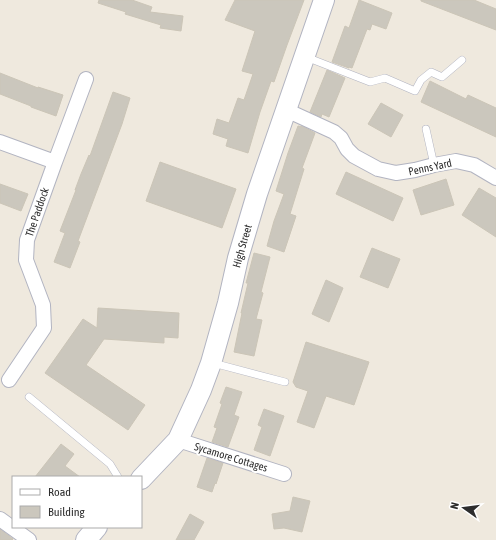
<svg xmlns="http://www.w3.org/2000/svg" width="496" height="540" font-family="'Asap Condensed',sans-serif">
  <rect width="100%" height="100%" fill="#efe9de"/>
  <path fill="#cbc7bd" stroke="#cbc5b7" d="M99,0H132L152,7L150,12L183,16L181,31L160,28L161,25L125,14L126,12L98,3Z
    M235,0H304L287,45L274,82L271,81L260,112L248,153L226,146L228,139L213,134L217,119L229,123L238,98L244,100L253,74L242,71L255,31L225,20Z
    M359,0L392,13L386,29L372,24L370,30L367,29L352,68L349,67V68L332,62L345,26L349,28Z
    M421,0H474L496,9V30L421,1Z
    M327,70L345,78L329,117L322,114L321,117L310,112Z
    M0,73L38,88V87L63,95L56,116L31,107V106L0,94Z
    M430,81L466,99L468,95L496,108V137L421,102Z
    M113,92L130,98L122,124L78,241L80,242L70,268L54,262L65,233L60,231L76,190H75L81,174L89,155L90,156Z
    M381,103L403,115L391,137L368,124Z
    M298,126L304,127L315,133L302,168L304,169L290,214L296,216L284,252L267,246L274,221L284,194L276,191L288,153Z
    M160,162L236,189L222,228L146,201Z
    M346,172L403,198L393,221L336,194Z
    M446,179L454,205L421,215L413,190Z
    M0,184L28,194L21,211L0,203Z
    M479,188L496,198V237L462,215Z
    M372,248L400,259L388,288L360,277Z
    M254,253L270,257L261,292L263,293L256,319L262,320L254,356L234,352L242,313H241L248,283H246Z
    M326,280L343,288L329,322L312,314Z
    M98,308L179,313L178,338L164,337V343L104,339L86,365L145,405L128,430L45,373L83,319L97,328Z
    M306,342L369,362L354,405L326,396L314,428L297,422L308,391L296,387L293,382Z
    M226,387L242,392L234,415L239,417L228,447L212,442L217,428L214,427L222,404L220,403Z
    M264,409L284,416L270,456L254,450L262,427L258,425Z
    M61,444L74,454L65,466L80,477H35Z
    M207,458L223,463L216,484L215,483L212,492L197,487Z
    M293,497L310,501L302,532L284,528L274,529L272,514L290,511Z
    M190,514L204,522L194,540H176Z
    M0,529L13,539L12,540H0Z"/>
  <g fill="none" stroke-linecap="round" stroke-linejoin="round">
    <g stroke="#b2b4c1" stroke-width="8">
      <path id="lane" d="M306,57L370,82L385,78L415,91L421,80L431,72L442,77L462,60
        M426,129L434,165
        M213,363L285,382
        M29,397L110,464L118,477"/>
    </g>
    <g stroke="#b2b4c1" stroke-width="16">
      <path id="street" d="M286,110L334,132L341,138L347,149L354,156L378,169L396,173L415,170L434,165L456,161L474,165L496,178
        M0,142L55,162L27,240L26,260L43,305L44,328L9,380
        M55,162L86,79
        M178,440L284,474
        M0,519L29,540"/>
    </g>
    <g stroke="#b2b4c1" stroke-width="22">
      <path id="secondary" d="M141,479L178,440L201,390L211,363L228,303L238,258L257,194L324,0
        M86,540L97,527"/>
    </g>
    <use href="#lane" stroke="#fff" stroke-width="7"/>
    <use href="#street" stroke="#fff" stroke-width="14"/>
    <use href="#secondary" stroke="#fff" stroke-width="20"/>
  </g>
  <g text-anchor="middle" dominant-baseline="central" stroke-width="4" stroke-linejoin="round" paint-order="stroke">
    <g font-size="11" fill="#2d2d2d" stroke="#fff">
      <text transform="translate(430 167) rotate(-12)">Penns Yard</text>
      <text transform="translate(37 212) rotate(-71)">The Paddock</text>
      <text transform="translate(242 246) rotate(-74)">High Street</text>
      <text transform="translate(231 457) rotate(17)">Sycamore Cottages</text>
    </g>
  </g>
  <rect x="12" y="476" width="130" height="52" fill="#ffffff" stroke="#ababab"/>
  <rect x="20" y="489" width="20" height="6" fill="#ffffff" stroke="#ababab"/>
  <text x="48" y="496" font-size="12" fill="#2d2d2d">Road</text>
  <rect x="20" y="506" width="20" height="12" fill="#cbc7bd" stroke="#ababab"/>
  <text x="48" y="516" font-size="12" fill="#2d2d2d">Building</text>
  <g transform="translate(464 508) rotate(284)" stroke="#ffffff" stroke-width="3" paint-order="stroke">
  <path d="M0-3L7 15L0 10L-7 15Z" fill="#2d2d2d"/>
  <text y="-6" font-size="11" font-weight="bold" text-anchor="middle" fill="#2d2d2d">N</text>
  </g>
</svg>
